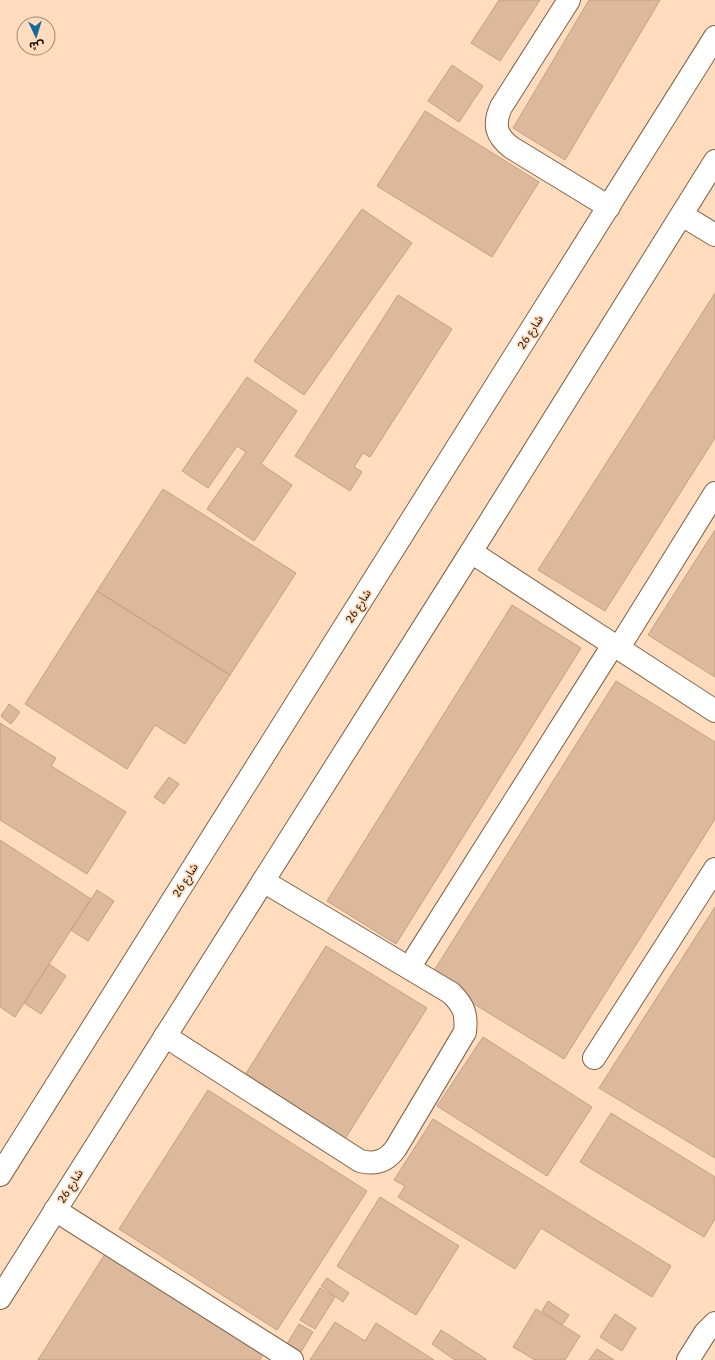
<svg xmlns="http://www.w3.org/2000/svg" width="715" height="1360" font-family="'IBM Plex Sans','Noto Sans Arabic',sans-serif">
  <rect width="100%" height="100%" fill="#ffdcbe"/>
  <path fill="#dcb99c" stroke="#c1a083" d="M499,0H540L500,61L471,43Z
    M589,0H660L565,160L513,128Z
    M452,65L483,86L459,122L428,101Z
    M425,111L539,182L492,257L377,186Z
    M362,209L412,243L304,395L254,361Z
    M715,293V438L605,611L538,570Z
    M398,295L452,329L370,457L363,453L354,467L362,472L350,491L295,456Z
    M247,377L297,411L261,464L292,485L254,541L207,509L246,452L237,446L208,488L182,471Z
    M163,489L296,573L230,675L97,591Z
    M715,530V677L648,635Z
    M97,591L230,675L185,744L155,725L127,769L25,704Z
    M512,605L581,648L396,944L327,901Z
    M616,681L715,742V819L564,1059L430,977Z
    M9,704L20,712L11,724L1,716Z
    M0,723L56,758L51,766L126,812L87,874L0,820Z
    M169,777L179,784L164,804L154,797Z
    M0,840L91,899L15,1017L0,1007Z
    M97,890L114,901L88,941L71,930Z
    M715,907V1158L599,1088Z
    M326,946L427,1008L340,1147L240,1083Z
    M49,964L66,976L41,1014L24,1003Z
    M483,1037L592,1107L547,1176L437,1106Z
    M208,1090L367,1191L277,1330L119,1229Z
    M611,1113L715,1177V1219L704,1237L580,1162Z
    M433,1119L671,1266L652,1297L541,1228L515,1269L398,1197L405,1186L394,1180Z
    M380,1197L459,1246L416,1315L337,1266Z
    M105,1254L264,1353L260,1360H38Z
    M327,1278L349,1293L343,1302L321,1286Z
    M320,1288L335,1297L315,1329L300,1320Z
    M548,1301L569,1315L562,1325L542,1311Z
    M536,1309L580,1336L565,1360H535L513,1347Z
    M615,1314L636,1328L622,1351L600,1337Z
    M335,1322L365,1341L376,1323L434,1360H310Z
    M299,1324L313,1332L299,1355L285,1347Z
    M441,1330L486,1359V1360H455L432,1344Z
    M597,1349L614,1360H589Z"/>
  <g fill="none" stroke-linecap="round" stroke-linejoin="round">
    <g stroke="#7e6046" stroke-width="24">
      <path id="minor" d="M569,0L501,107C493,125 496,136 512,148L609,207
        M682,215L715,235
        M471,552L715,711
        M618,649L715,493
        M416,957L613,645
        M165,1036L360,1161C375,1165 387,1161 396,1148L465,1032C467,1014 464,1006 451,993L263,881
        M594,1058L715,869
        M55,1210L292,1360
        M688,1360L705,1333L715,1323"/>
    </g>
    <g stroke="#7e6046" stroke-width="24">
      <path id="major" d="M0,1175L715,37
        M0,1298L471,552L715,161"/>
    </g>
    <use href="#minor" stroke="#fff" stroke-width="22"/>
    <use href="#major" stroke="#fff" stroke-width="22"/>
  </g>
  <g text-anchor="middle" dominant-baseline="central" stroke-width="3.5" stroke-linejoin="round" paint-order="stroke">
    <g font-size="11" fill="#160b03" stroke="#ffdcbe">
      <text transform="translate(530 332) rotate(-58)">شارع 26</text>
      <text transform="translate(358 606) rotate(-58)">شارع 26</text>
      <text transform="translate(185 880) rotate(-58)">شارع 26</text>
      <text transform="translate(70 1186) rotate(-58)">شارع 26</text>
    </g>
  </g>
  <g transform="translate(36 36) rotate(176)"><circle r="19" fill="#ffdcbe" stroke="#a28873"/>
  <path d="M0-3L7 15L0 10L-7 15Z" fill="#18689a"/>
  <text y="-6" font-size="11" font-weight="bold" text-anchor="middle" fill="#160b03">ش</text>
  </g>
</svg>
